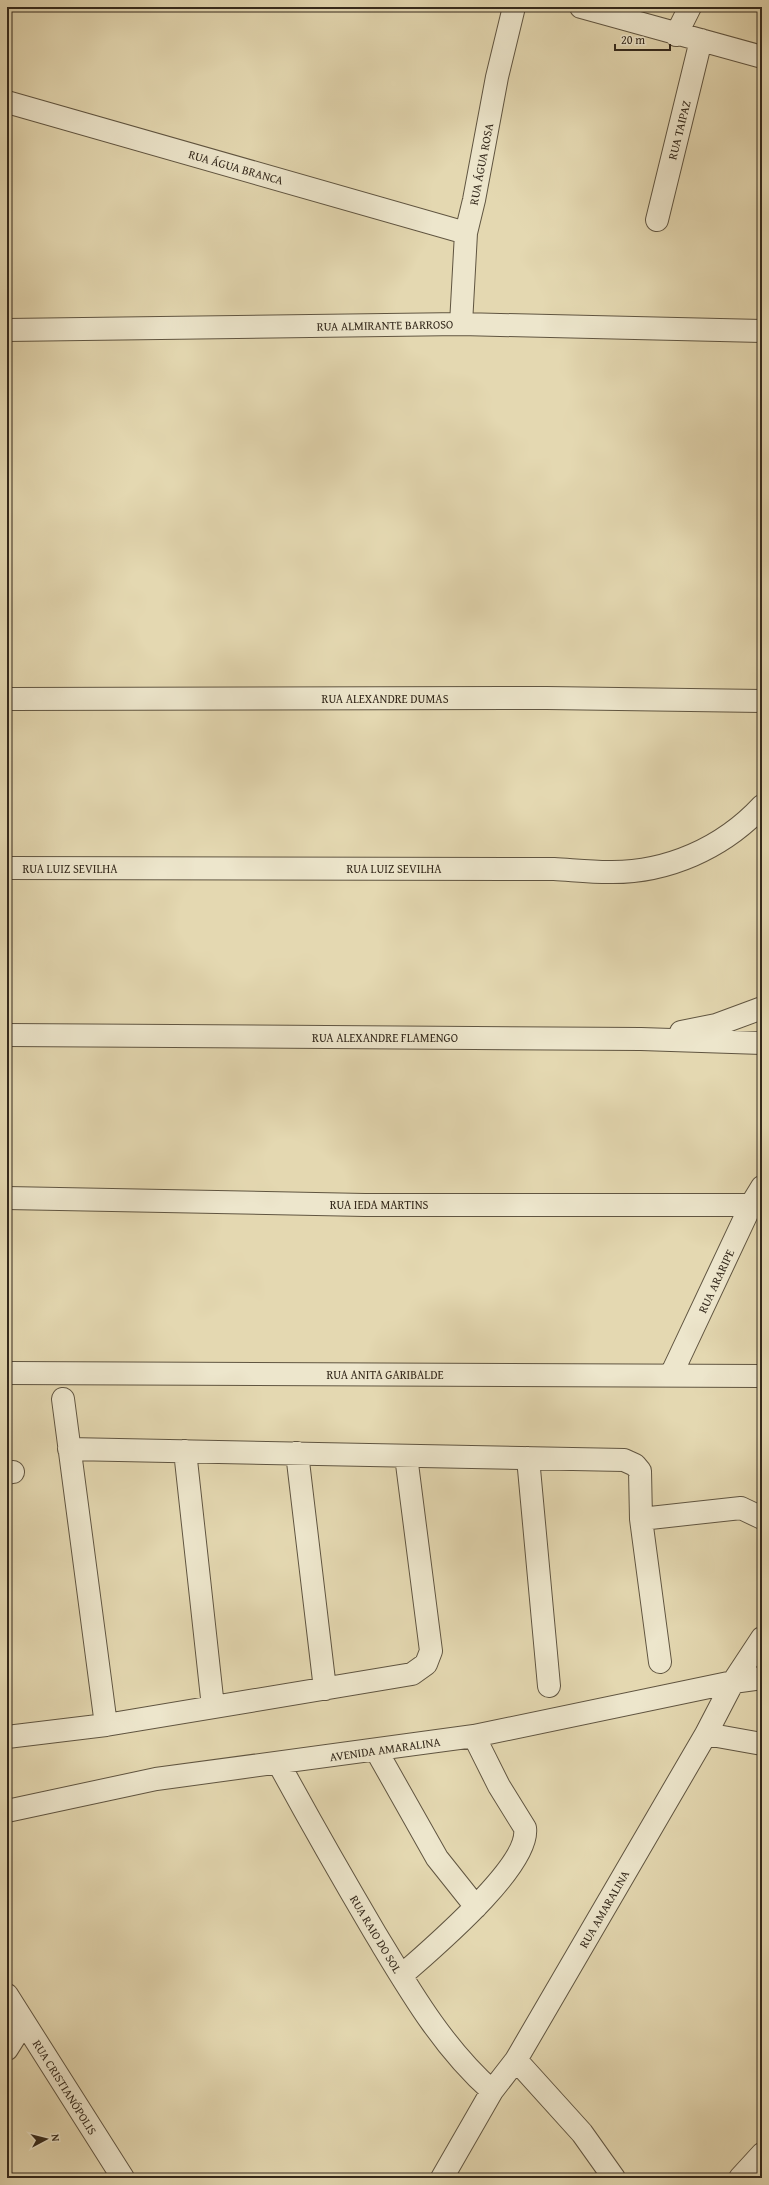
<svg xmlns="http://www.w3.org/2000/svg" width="769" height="2185" font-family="'Gentium Book Plus',serif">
  <rect width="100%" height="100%" fill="#e4d8b1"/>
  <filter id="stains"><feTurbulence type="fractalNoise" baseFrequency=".005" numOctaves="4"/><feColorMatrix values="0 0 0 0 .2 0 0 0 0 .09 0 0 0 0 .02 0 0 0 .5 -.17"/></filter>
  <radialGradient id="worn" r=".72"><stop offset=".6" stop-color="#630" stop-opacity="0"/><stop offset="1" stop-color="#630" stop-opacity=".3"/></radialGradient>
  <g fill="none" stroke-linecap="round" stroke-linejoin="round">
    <g stroke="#605541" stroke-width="24">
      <path id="minor" d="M581,7L762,57
        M676,35L690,7
        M7,102L466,233
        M657,220L701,40
        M461,324L466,233L474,200L497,77L514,7
        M7,330L461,324L762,331
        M7,699L547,698L762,701
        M7,868L554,869C572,870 591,872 609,872C667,873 723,848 762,806
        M681,1032L716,1025L762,1008
        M7,1035L641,1039L762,1043
        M7,1198L365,1205H751
        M7,1373L762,1376
        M671,1375L751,1205L762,1187
        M63,1399L106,1725
        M69,1449L624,1460L635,1465L640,1471L641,1519L660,1662
        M185,1451L213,1707
        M297,1453L325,1689
        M528,1458L549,1686
        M7,1473L13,1472
        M641,1519L741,1508L762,1518
        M706,1734L762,1744
        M7,1737L106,1725L412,1674L426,1664L431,1651L406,1456
        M376,1750L437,1858L476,1907
        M279,1764C310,1821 342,1877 375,1933C409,1989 442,2047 492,2091
        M7,1811L156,1779L474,1736L733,1682L762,1678
        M401,1976C429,1951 531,1866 525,1828L499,1786L474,1736
        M7,1995L123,2178
        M7,2049L24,2022
        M516,2060L582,2133L614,2178
        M442,2178L492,2091L516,2060L706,1734L733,1682L762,1638
        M740,2178L762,2154"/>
    </g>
    <use href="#minor" stroke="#ede6cc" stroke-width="22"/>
  </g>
  <g text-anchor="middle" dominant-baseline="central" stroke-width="4" stroke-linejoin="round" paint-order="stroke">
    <g font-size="12" fill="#34291c" stroke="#ede6cc">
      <text transform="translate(679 130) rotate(-76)">RUA TAIPAZ</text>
      <text transform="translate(481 164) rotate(-79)">RUA ÁGUA ROSA</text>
      <text transform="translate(236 167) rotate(16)">RUA ÁGUA BRANCA</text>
      <text transform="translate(385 325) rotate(-1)">RUA ALMIRANTE BARROSO</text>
      <text x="385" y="698">RUA ALEXANDRE DUMAS</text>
      <text x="70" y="868">RUA LUIZ SEVILHA</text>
      <text x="394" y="868">RUA LUIZ SEVILHA</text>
      <text x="385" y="1037">RUA ALEXANDRE FLAMENGO</text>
      <text x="379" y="1204">RUA IEDA MARTINS</text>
      <text transform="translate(716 1281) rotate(-65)">RUA ARARIPE</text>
      <text x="385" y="1374">RUA ANITA GARIBALDE</text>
      <text transform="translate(385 1749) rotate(-8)">AVENIDA AMARALINA</text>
      <text transform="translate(604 1909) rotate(-60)">RUA AMARALINA</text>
      <text transform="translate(376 1934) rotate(59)">RUA RAIO DO SOL</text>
      <text transform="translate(65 2087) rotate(58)">RUA CRISTIANÓPOLIS</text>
    </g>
  </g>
  <rect width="769" height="2185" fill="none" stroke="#e4d8b1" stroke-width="24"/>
  <rect x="8" y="8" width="753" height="2169" fill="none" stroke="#34291c" stroke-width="2"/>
  <rect x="12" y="12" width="745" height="2161" fill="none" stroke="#34291c"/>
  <g transform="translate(46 2139) rotate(83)" stroke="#ede6cc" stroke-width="3" paint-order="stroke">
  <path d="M0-3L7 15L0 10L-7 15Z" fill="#34291c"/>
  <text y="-6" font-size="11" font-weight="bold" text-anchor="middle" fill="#34291c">N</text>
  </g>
  <path d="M615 44v6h55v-6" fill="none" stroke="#34291c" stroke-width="2"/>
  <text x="621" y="44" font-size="12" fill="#34291c" stroke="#ede6cc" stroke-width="3" paint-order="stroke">20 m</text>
  <rect width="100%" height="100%" filter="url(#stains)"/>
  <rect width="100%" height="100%" fill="url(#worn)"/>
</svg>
